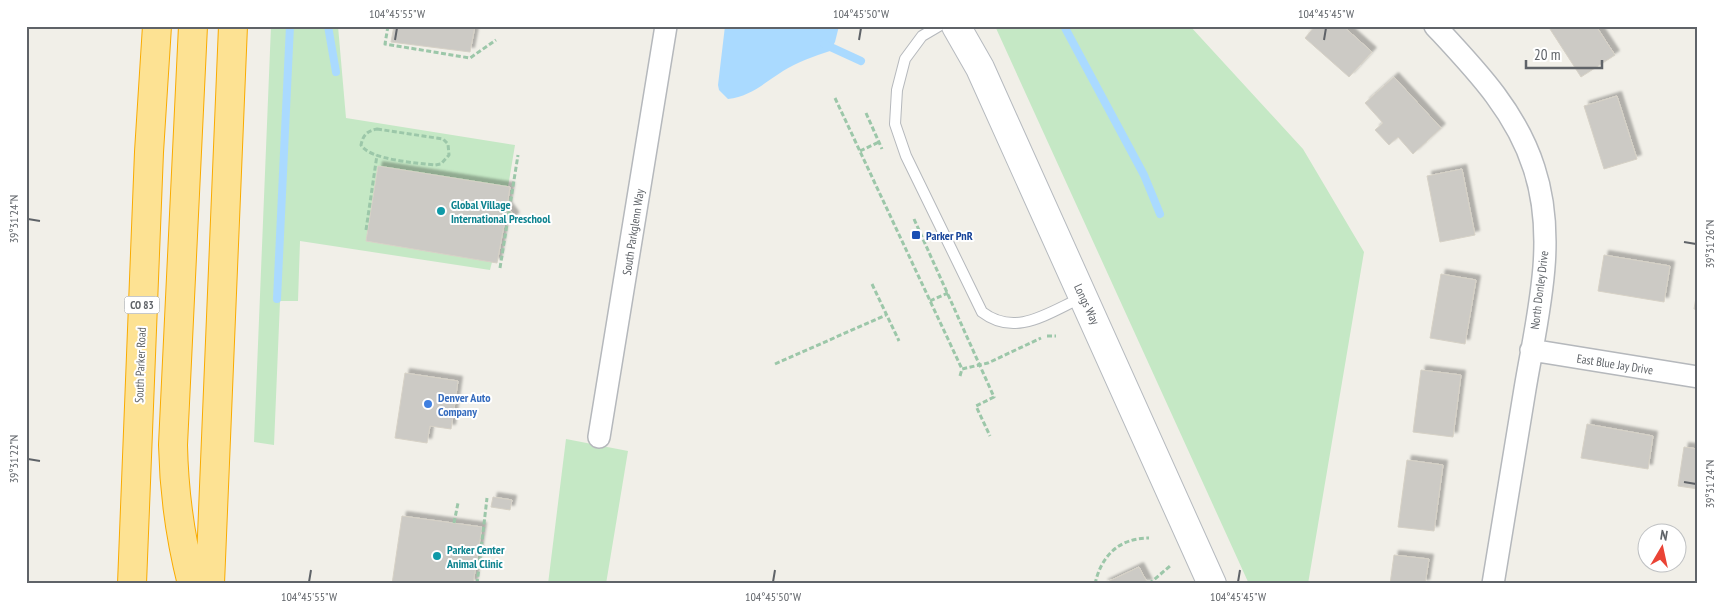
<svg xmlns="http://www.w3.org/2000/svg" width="1724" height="610" font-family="'PT Sans Narrow',sans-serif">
  <defs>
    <filter id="shadow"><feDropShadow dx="4.5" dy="-4.5" stdDeviation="1" flood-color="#0004"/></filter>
  </defs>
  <rect width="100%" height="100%" fill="#f1efe8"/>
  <path fill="#c5e8c5" d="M271,26H338L346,118L515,145L508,187L378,167L366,241L492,262L490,270L300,241L298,301H280L274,445L254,442Z
    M995,26H1190L1303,149L1364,252L1308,584H1249Z
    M566,439L628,451L606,584H548Z"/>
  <path fill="#aadaff" d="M725,26H839L835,42L830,51C814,56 798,62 783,71C764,83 751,96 728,99L719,90L718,85Z"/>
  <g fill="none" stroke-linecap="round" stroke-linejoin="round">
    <path stroke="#aadaff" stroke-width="8" d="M328,26L336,72
      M1064,26L1144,175L1160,214
      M824,44L861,61
      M277,299L290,26"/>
  </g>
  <path fill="#cccac5" stroke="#d6d1c6" filter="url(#shadow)" d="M394,26H475L470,52L391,42Z
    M1315,26H1343L1372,52L1349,77L1305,38Z
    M1548,26H1596L1615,55L1581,77Z
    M1394,77L1441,128L1413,154L1398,137L1389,145L1375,130L1383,123L1365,103Z
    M1617,96L1637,159L1604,169L1584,106Z
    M378,166L510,187L507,206L515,217L504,225L497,263L366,241Z
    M1462,169L1475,235L1440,242L1427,176Z
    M1604,255L1670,266L1664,302L1598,291Z
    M1441,274L1476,280L1465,344L1430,338Z
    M1698,286V310L1694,309Z
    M1421,370L1461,375L1453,437L1413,432Z
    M405,373L458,381L451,429L430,426L427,443L395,438Z
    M1587,424L1653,436L1648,469L1581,458Z
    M1684,447L1698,449V489L1678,486Z
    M1407,460L1443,465L1434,531L1398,527Z
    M493,497L512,500L510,510L491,507Z
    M402,516L482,527L473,584H392Z
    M1394,555L1429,559L1425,584H1390Z
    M1139,567L1148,584H1103Z"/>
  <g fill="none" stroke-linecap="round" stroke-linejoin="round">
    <g stroke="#b5b8bc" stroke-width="12">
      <path id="lane" d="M939,26L922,36L905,59L897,90L895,124L906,156L982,312C1016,338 1049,312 1083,297"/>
    </g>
    <g stroke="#b5b8bc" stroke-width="24">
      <path id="street" d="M1435,26C1475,69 1516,111 1534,168C1558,240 1537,317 1525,389C1514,454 1504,519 1493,584
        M1531,350L1698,377
        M599,437L666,26"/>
    </g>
    <g stroke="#b6babf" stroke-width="30">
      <path id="secondary" d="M956,26L980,68L1212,584"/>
    </g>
    <g stroke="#f9ab00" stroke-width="30">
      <path id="highway" d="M132,584L149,152L157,26
        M192,584C180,537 174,493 173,445L193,26
        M210,584L233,26"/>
    </g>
    <path stroke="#9cc7a9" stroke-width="3" stroke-dasharray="5 2.5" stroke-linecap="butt" d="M388,26L385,44L470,58L496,40
      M835,98L962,369
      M866,113L882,149
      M377,129L443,139L448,144L449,155L441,164L435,165C417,163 370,160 361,145C363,135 367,131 377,129Z
      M860,151L879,142
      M914,219L994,397L976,406L990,436
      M366,230L377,155
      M500,268L518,155
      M872,284L899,341
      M930,301L948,293
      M1047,336H1056
      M775,364L886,315
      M960,376L962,369L988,363L1041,338
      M454,523L458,503
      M477,584L487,498
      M1095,584C1101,556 1119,538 1149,538
      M1149,584L1170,566"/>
    <use href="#lane" stroke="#fff" stroke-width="10"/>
    <use href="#street" stroke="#fff" stroke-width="21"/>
    <use href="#secondary" stroke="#fff" stroke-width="28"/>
    <use href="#highway" stroke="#fde293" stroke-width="28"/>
  </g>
  <path fill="none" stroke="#5f6368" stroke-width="2" d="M395,40L397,28M859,40L861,28M1324,40L1326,28M28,219L40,221M1684,242L1696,244M28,459L40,461M1684,482L1696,484M309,582L311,570M773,582L775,570M1238,582L1240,570"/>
  <g fill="#0f9aa8" stroke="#fff" stroke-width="2">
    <circle cx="441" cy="211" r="5"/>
    <circle cx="437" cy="556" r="5"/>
  </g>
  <rect fill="#1a4fb4" stroke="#fff" stroke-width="2" x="911" y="230" width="10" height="10" rx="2.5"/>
  <circle fill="#3f7fe0" stroke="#fff" stroke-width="2" cx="428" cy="404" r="5"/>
  <g text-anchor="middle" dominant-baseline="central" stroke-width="4" stroke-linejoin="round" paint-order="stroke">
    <rect fill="#fff" stroke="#8f9295" stroke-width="1" x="124.5" y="296.5" width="35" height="17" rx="4"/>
    <g font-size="11" font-weight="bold" fill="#5f6368">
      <text x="142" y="305">CO 83</text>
    </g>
    <g font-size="12" font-weight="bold" fill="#0d838f" stroke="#fff" text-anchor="start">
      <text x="451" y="204">Global Village<tspan x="451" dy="14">International Preschool</tspan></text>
      <text x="447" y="549">Parker Center<tspan x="447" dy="14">Animal Clinic</tspan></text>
    </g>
    <g font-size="12" fill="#5f6368" stroke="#fff">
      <text transform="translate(633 232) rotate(-81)">South Parkglenn Way</text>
      <text transform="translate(1539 290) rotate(-83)">North Donley Drive</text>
      <text transform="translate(1087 304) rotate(65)">Longs Way</text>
      <text transform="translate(1615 364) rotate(9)">East Blue Jay Drive</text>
      <text transform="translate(140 365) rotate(-88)">South Parker Road</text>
    </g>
    <g font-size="12" font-weight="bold" fill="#164399" stroke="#fff" text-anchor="start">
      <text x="926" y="235">Parker PnR</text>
    </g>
    <g font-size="12" font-weight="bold" fill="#366cbe" stroke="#fff" text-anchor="start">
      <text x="438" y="397">Denver Auto<tspan x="438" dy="14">Company</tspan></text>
    </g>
  </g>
  <rect width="1724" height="610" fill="none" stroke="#ffffff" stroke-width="55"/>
  <g transform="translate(1662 548) rotate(9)"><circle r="24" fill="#ffffff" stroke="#bfc1c3"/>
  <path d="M0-4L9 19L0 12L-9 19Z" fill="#ea4335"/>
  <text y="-8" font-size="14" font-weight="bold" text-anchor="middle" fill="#5f6368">N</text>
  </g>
  <path d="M1526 60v8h76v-8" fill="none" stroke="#5f6368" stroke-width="2.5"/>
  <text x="1534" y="60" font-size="15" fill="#5f6368" stroke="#ffffff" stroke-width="4" paint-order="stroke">20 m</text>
  <rect x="28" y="28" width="1668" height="554" fill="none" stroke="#5f6368" stroke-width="2"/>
  <g font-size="12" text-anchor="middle" fill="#5f6368">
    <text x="397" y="18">104°45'55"W</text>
    <text x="861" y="18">104°45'50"W</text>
    <text x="1326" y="18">104°45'45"W</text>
    <text transform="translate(14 219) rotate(-90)" y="4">39°31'24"N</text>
    <text transform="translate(1710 244) rotate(-90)" y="4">39°31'26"N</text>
    <text transform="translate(14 459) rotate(-90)" y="4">39°31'22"N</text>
    <text transform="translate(1710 484) rotate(-90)" y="4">39°31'24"N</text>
    <text x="309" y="601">104°45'55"W</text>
    <text x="773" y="601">104°45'50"W</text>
    <text x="1238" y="601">104°45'45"W</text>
  </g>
</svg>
